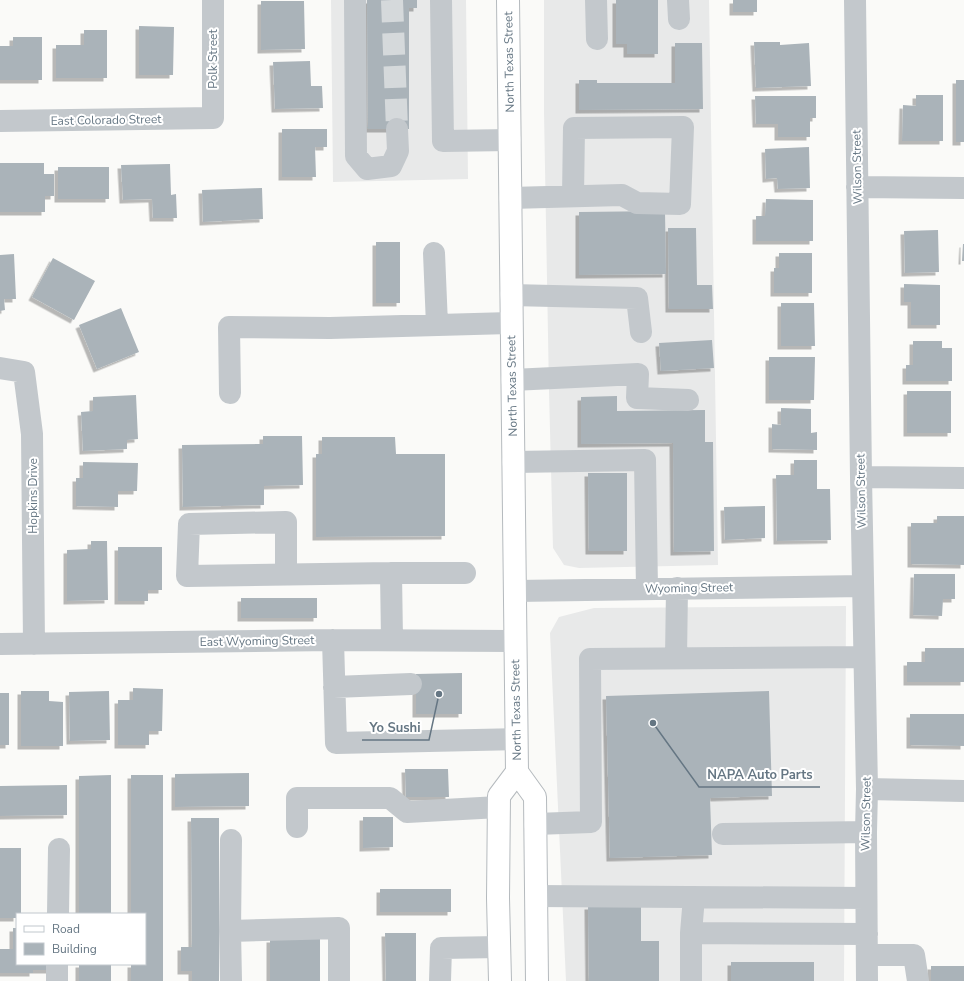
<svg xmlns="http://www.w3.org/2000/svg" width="964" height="981" font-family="'Nunito Sans',sans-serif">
  <defs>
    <filter id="shadow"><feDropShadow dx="-3.5" dy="3.5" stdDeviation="0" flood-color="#0004"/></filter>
  </defs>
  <rect width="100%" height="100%" fill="#fafaf8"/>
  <path fill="#e8e9e9" d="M331,0H466L468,179L333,182Z
    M544,0H709L718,565L579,568L564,565L553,548L549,391L544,112Z
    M846,606L844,981H566L550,633L559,617L594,608Z"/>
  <path fill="#aab3b9" filter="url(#shadow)" d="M367,0H417V8H409V129H368Z
    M616,0H658V54H627V44H616Z
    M733,0H757V12H733Z
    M261,1H304L305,49L261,50Z
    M139,26L174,27L173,75H139Z
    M84,30H107V78H56V45H84Z
    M13,37H42V80H0V46H13Z
    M754,42H780V45L809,43L811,86L756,88Z
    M675,43H702L703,109L579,110V80H597V83H675Z
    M310,61L311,86H322L323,108L275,109L273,62Z
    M956,80H964V142H956Z
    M916,95H943V141H902L903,105L916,106Z
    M755,96H816V118H810V137H778V124H756Z
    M282,129H327V147H315L316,177H282Z
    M809,147L810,188L778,189L777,178L766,179L765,149Z
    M0,163H44V174H54V196H45V212H0Z
    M170,164L171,195L176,194L177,218H153L152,199L123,200L121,165Z
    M58,167H109V199H58Z
    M262,188L263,219L203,222L202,190Z
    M766,199L813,200V241H756V216H765Z
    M665,211L666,274L579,275V212Z
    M668,228H696L697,285H712L713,309H669Z
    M938,230L939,272L905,273L904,231Z
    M376,242H400V303H376Z
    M963,244H964V261H962Z
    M779,253H812V293H774V268H779Z
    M14,254L16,299H4L5,310L0,311V255Z
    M53,258L95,281L74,320L32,297Z
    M904,284L940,285V325H911V302H904Z
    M781,303H814L815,346H781Z
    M121,308L139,352L97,369L79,325Z
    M712,340L714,368L661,371L659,343Z
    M913,341H942V348H952V381H906V365H913Z
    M769,357H815L814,400H769Z
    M907,391H951V433H907Z
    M136,395L138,439L127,440V449L83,451L81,412L93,411V397Z
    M617,396V411L705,410V442H713L714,551L674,552L673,443L581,444V397Z
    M781,408L811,409V433L817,432V450L772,449V424L781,425Z
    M263,436H302L303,485L264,486V505L183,507L182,445L263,444Z
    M322,437H395L396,454H445V536L316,537V454H322Z
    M794,460H817V489H830L831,540L777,541L776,475H794Z
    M83,462L138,463L137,491H118V507L76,506V478H83Z
    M588,473H627V551H589Z
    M765,506V538L725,540L724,507Z
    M937,516H964V565L911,564V523H937Z
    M91,541H107L108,600L67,601V550L91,549Z
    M118,547H162V590H148V601H118Z
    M914,574H955V599H943L942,616L913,615Z
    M241,598H317V618H241Z
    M925,648H964V682H907V662H925Z
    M462,673V714H416V674Z
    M133,688L163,689L162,731H149V745H118V700H133Z
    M21,691H49V701L63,702V746H21Z
    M109,691L110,740L70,741L69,692Z
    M769,691L772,796L710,798L712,855L610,858L606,696Z
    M0,693H9V745H0Z
    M910,714H964V746L910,745Z
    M405,769H448L449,797H406Z
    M249,773V806L175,807V774Z
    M111,775V914H79V776Z
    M131,775H163V981H131V964H145V914H131Z
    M67,785V815L0,816V786Z
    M363,817H393V847L363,848Z
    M191,818H219V981H192V971H181V947H192Z
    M0,848H21V914H17V918H0Z
    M380,889H451V912H380Z
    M641,905V941H659V981H589L588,906Z
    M13,928H17V964H51V970H33V973H0V949H13Z
    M385,933H416V981H386Z
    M270,939H320V981H270Z
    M731,962H814V981H731Z
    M79,964H111V981H79Z
    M931,966H964V981H931Z"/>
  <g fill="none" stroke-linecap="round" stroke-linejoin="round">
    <path stroke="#d5d9db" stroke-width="22" stroke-dasharray="22 11" stroke-linecap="butt" d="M392,0L397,129"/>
    <g stroke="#b5babe" stroke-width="24">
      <path id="major" d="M508,0L517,772L535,797L537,981
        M500,981L498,898L499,796L517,772"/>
    </g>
    <path stroke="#c3c8cc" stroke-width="22" d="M355,0L356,156L367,169L391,166L398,151L397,129
      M441,0L443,141L510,140
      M596,0L597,39
      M678,0L679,19
      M855,0L861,477L867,789L866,832L867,981
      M0,121L213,118V0
      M857,187L964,188
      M510,198L622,195L637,203L680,204L683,127L574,128L573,196
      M434,253L437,325
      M511,295L637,298L641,332
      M0,368L24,372L32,434L34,644
      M512,380L638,374L637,398L688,400
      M230,393L229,327L330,328L511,323
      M513,462L645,460L647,589
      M861,477L964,478
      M286,574V522L189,524L187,576L391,573
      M515,591L863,586
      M333,640L336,743L516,739
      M392,640L391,573H465
      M0,644L333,640L515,641
      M676,658L677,588
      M334,687L411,684
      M867,789L964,791
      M535,824L591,822L590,659L864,657
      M297,827V798H390L407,812L499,807
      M723,834L866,832
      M536,896L866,898
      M694,897L691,933L867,934
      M58,914L59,849
      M230,931L231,840
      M691,933V981
      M867,955H914L918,981
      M57,981V964
      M231,981L230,931L339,928V981
      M440,981L441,948L499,947"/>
    <use href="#major" stroke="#fff" stroke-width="22"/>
  </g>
  <g text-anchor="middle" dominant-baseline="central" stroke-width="4" stroke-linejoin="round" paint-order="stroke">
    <g font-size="12" fill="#657683" stroke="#fff">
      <text transform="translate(213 59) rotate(-90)">Polk Street</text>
      <text transform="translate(509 62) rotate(-91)">North Texas Street</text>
      <text transform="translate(106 120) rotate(-1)">East Colorado Street</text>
      <text transform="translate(857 167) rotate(-91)">Wilson Street</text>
      <text transform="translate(512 386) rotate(-91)">North Texas Street</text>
      <text transform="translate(861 491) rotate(-91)">Wilson Street</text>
      <text transform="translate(33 496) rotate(-90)">Hopkins Drive</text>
      <text transform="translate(689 588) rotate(-1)">Wyoming Street</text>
      <text transform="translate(257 641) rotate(-1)">East Wyoming Street</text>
      <text transform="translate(516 710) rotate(-91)">North Texas Street</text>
      <text transform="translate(866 814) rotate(-89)">Wilson Street</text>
    </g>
  </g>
  <path fill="none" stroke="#657683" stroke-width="1.5" d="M439 694L429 740H362M653 723L699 787H820"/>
  <g fill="#657683" stroke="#fff" stroke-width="1.5">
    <circle cx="439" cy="694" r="4"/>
    <circle cx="653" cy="723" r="4"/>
  </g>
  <g font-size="13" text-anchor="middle" font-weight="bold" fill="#657683" stroke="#fff" stroke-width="4" stroke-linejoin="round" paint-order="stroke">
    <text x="395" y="732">Yo Sushi</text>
    <text x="760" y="779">NAPA Auto Parts</text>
  </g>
  <rect x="16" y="913" width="130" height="52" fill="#ffffff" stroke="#c1c8cd"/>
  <rect x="24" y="926" width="20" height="6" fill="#ffffff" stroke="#c1c8cd"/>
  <text x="52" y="933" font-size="12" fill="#657683">Road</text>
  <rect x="24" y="943" width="20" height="12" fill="#aab3b9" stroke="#c1c8cd"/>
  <text x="52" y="953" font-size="12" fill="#657683">Building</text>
</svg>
